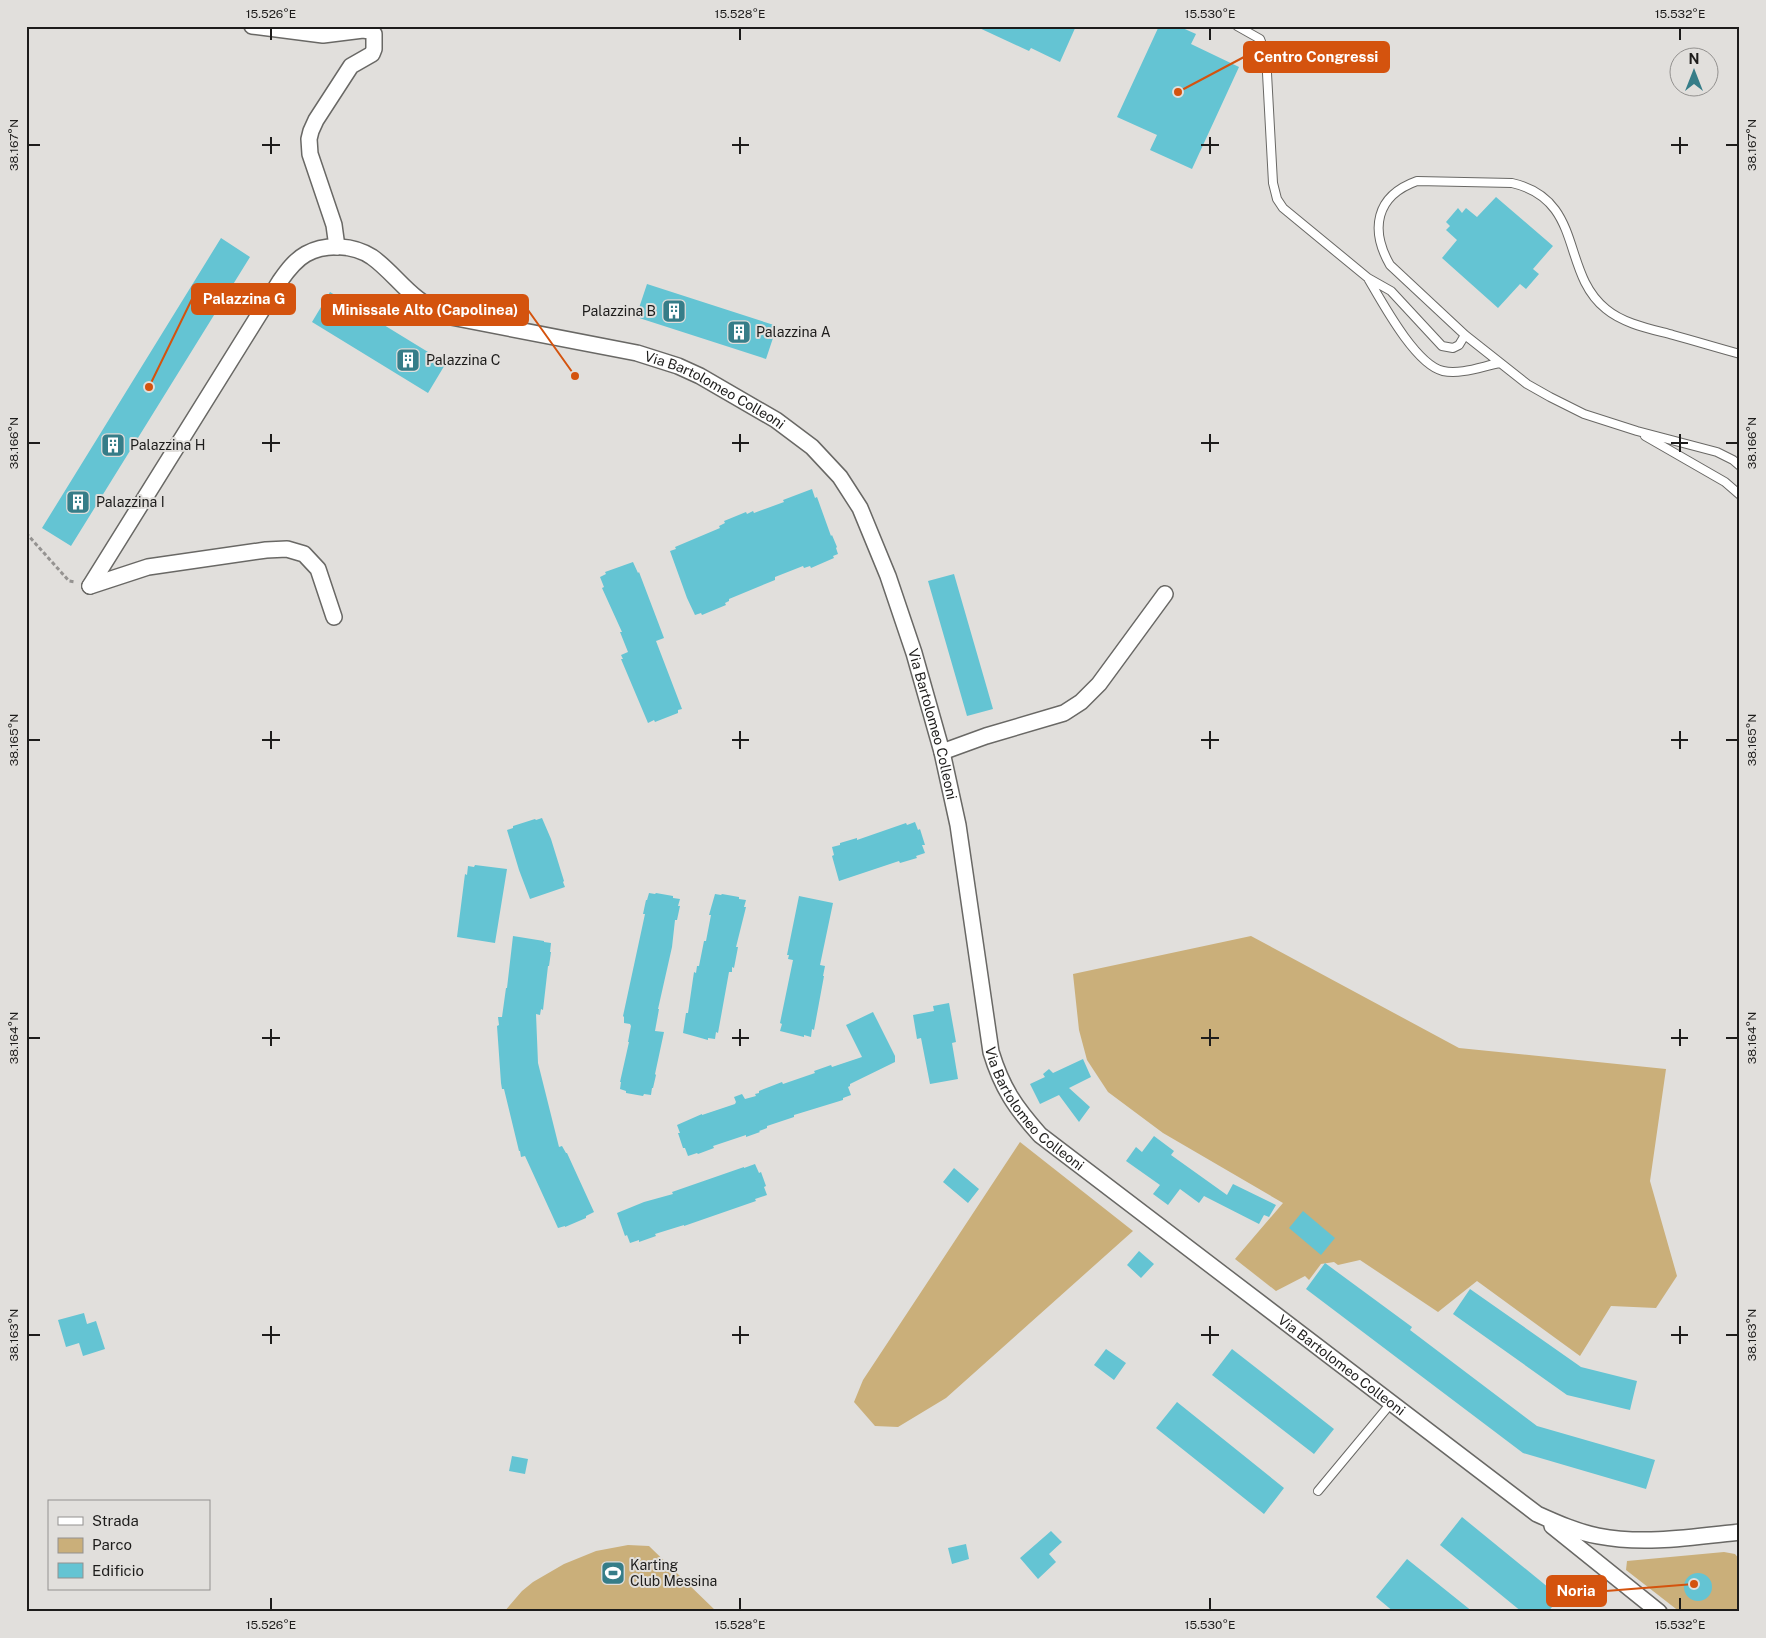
<svg xmlns="http://www.w3.org/2000/svg" width="1766" height="1638" font-family="'Public Sans',sans-serif">
  <rect width="100%" height="100%" fill="#e1dfdc"/>
  <path fill="#caaf7a" d="M1251,936L1459,1048L1666,1069L1650,1181L1677,1276L1656,1308L1611,1306L1580,1356L1477,1281L1438,1312L1360,1260L1338,1265L1334,1262L1321,1264L1309,1280L1305,1276L1276,1291L1235,1259L1283,1203L1163,1133L1108,1092L1087,1060L1079,1030L1073,974Z
    M1020,1142L1133,1231L946,1398L898,1427L875,1426L854,1402L863,1380Z
    M628,1545L649,1546L717,1612H504L522,1591L533,1582L564,1564L596,1551Z
    M1724,1552L1735,1554L1740,1560V1612H1680L1626,1570L1627,1561Z"/>
  <path fill="#64c4d3" d="M975,26H1076L1060,62L1031,48L1029,51Z
    M1159,26H1178L1196,34L1191,44L1239,67L1192,169L1150,150L1157,135L1117,117Z
    M1496,197L1553,246L1533,269L1539,274L1526,289L1520,284L1498,308L1442,258L1457,240L1446,230L1450,226L1446,222L1458,208L1462,213L1466,208L1477,217Z
    M221,238L250,257L71,546L42,528Z
    M647,284L777,326L766,359L636,317Z
    M330,292L446,363L428,393L312,322Z
    M812,489L815,498L817,497L831,536L832,535L837,547L836,548L838,554L833,556L834,558L811,568L810,566L804,568L803,566L775,577V580L729,599V601L725,603L726,605L702,615L701,613L695,615L687,598L670,551L676,549L675,547L720,528L719,526L725,523L724,521L746,512L747,514L753,511L754,513L784,502L783,500Z
    M633,562L638,573L639,572L661,630L664,638L656,641L682,709L678,710V713L655,722L654,720L648,723L621,659H623L621,655L628,652L620,632H622L602,588L604,587L600,577L606,574L605,572Z
    M954,574L993,709L967,716L928,581Z
    M542,818L551,839L564,881L563,882L565,887L530,899L519,870L507,830L513,828V826L535,819L536,820Z
    M915,822L918,830L920,829L925,845H922L925,853L916,856L917,858L900,863L899,861L839,881L832,856L834,855L832,847L840,845V843L857,838V840L906,823L907,825Z
    M475,865L507,869L495,943L457,937L465,874L467,875L468,866L474,867Z
    M649,893L655,894L656,893L673,896V898L680,899L678,906H680L677,920H675L672,947L658,1009H659L655,1031L664,1032L655,1074L656,1075L653,1088H652L651,1095L644,1094L643,1096L626,1093V1091L620,1089L621,1082H620L629,1042H628L631,1026L630,1024L624,1023V1017L623,1016L645,914H643L646,900H647Z
    M715,894L721,895L722,894L739,897V899L746,900L744,907H746L736,947H738L734,968L732,967V972H729L718,1033L716,1032L715,1039L708,1038V1040L683,1033L686,1013H688L694,972L696,973L697,966H699L704,941H706L711,915H709Z
    M799,896L833,903L820,965L825,966L823,976H824L814,1030L812,1029L811,1037L804,1035V1037L780,1031L782,1024L780,1023L793,960L788,959L789,955H787Z
    M513,936L544,941V942L551,943L550,952H551L549,966H548L543,1010L541,1009L540,1015L536,1014L538,1063L559,1147L562,1146L566,1153H567L594,1212L586,1216V1218L565,1227V1226L558,1228L525,1156L521,1157L520,1151H519L504,1089H502L501,1083L497,1026L499,1025L498,1017H502L506,988H507Z
    M949,1003L956,1042L952,1043L958,1079L930,1084L921,1038L917,1039L913,1015L934,1011L933,1006Z
    M873,1012L895,1056V1062L850,1084V1086L848,1087L851,1095L843,1098V1100L794,1115V1117L767,1126V1128L759,1131L760,1132L746,1137V1135L713,1146L714,1148L698,1154L697,1153L688,1156L685,1148H683L678,1133H680L677,1125L702,1114V1115L735,1104L736,1102L734,1097L742,1094L745,1099L756,1096L755,1094L759,1093V1091L782,1082L783,1084L815,1073L814,1071L831,1065L832,1067L862,1057L846,1025Z
    M1083,1059L1091,1077L1069,1088L1090,1107L1079,1122L1059,1095L1040,1104L1030,1084L1045,1077L1043,1074L1049,1069L1053,1073Z
    M1154,1136L1174,1151L1171,1155L1227,1195L1233,1184L1276,1205L1269,1217L1264,1215L1259,1224L1204,1196L1199,1203L1180,1189L1168,1205L1153,1194L1160,1185L1126,1161L1136,1147L1142,1152Z
    M755,1164L759,1173L761,1172L766,1186L764,1187L767,1195L755,1199L756,1201L684,1226V1225L655,1234L656,1236L639,1242V1240L630,1243L627,1235L625,1236L617,1213L644,1202L673,1194L672,1192L744,1167V1168Z
    M954,1168L979,1189L968,1203L943,1182Z
    M1303,1211L1335,1238L1321,1255L1289,1228Z
    M1139,1251L1154,1264L1141,1278L1127,1265Z
    M1325,1263L1412,1327L1410,1330L1537,1426L1655,1460L1646,1489L1523,1453L1306,1289Z
    M1470,1289L1581,1367L1637,1381L1630,1410L1567,1395L1453,1314Z
    M84,1313L87,1324L96,1321L105,1349L83,1356L79,1343L66,1347L58,1320Z
    M1106,1349L1126,1363L1114,1380L1094,1365Z
    M1232,1349L1334,1429L1314,1454L1212,1375Z
    M1177,1402L1284,1488L1264,1514L1156,1428Z
    M512,1456L528,1459L525,1474L509,1471Z
    M1462,1517L1560,1597L1548,1612H1522L1440,1545Z
    M1051,1531L1062,1542L1049,1554L1056,1562L1038,1579L1020,1558Z
    M966,1544L969,1559L952,1564L948,1548Z
    M1407,1559L1473,1612H1394L1376,1597Z
    M1684 1587a14 14 0 1 1 28 0a14 14 0 1 1-28 0Z"/>
  <g fill="none" stroke-linecap="round" stroke-linejoin="round">
    <g stroke="#696865" stroke-width="10">
      <path id="lane" d="M1237,26L1260,39L1266,55L1273,183L1277,199L1283,208L1368,278L1391,291L1442,346L1453,348L1459,345L1465,335
        M1369,280C1383,304 1416,365 1443,371C1461,375 1483,366 1500,363
        M1740,354C1718,348 1695,341 1673,335C1651,329 1624,324 1606,309C1560,272 1585,200 1512,183L1417,181C1375,196 1370,230 1390,265L1465,335L1527,384L1550,397L1584,414L1637,431L1717,452L1733,460L1740,466
        M1645,436L1725,482L1740,495
        M1318,1491L1392,1402"/>
    </g>
    <g stroke="#696865" stroke-width="18">
      <g id="street">
        <path d="M252,26L323,35L363,30L370,31L374,34V49L372,54L351,66L316,120L311,131L309,139L310,154L334,225L337,247"/>
        <path id="s1" d="M90,586L280,281C287,271 295,260 306,254C326,243 354,245 372,257C389,269 401,286 418,299C428,307 439,311 451,317L637,353L678,366L700,376L776,420L812,447L840,477L860,508L888,576L914,653L942,752L958,825L991,1052C1002,1088 1015,1107 1040,1135L1537,1514C1557,1523 1577,1532 1598,1536C1644,1545 1693,1537 1740,1532"/>
        <path d="M90,586L148,567L266,550L287,549L304,554L318,569L334,617"/>
        <path d="M942,752L986,736L1064,713L1081,702L1099,684L1165,594"/>
        <path d="M1552,1526L1659,1612"/>
      </g>
    </g>
    <path stroke="#959391" stroke-width="3" stroke-dasharray="4 2.5" stroke-linecap="butt" d="M26,533L69,581L75,582"/>
    <use href="#lane" stroke="#fff" stroke-width="8"/>
    <use href="#street" stroke="#fff" stroke-width="15"/>
  </g>
  <path fill="none" stroke="#1d1c1b" stroke-width="2" d="M271,28V40M740,28V40M1210,28V40M1680,28V40M271,137V154M740,137V154M1210,137V154M1680,137V154M28,145H40M262,145H280M732,145H749M1201,145H1219M1671,145H1688M1726,145H1738M271,434V452M740,434V452M1210,434V452M1680,434V452M28,443H40M262,443H280M732,443H749M1201,443H1219M1671,443H1688M1726,443H1738M271,731V749M740,731V749M1210,731V749M1680,731V749M28,740H40M262,740H280M732,740H749M1201,740H1219M1671,740H1688M1726,740H1738M271,1029V1046M740,1029V1046M1210,1029V1046M1680,1029V1046M28,1038H40M262,1038H280M732,1038H749M1201,1038H1219M1671,1038H1688M1726,1038H1738M271,1326V1344M740,1326V1344M1210,1326V1344M1680,1326V1344M28,1335H40M262,1335H280M732,1335H749M1201,1335H1219M1671,1335H1688M1726,1335H1738M271,1598V1610M740,1598V1610M1210,1598V1610M1680,1598V1610"/>
  <defs>
    <g id="building-square" transform="scale(1.25)"><rect x="-9" y="-9" width="18" height="18" rx="4" fill="#367d88" stroke="#e1dfdc"/><path d="M-4-6H4V6H1V3H-1V6H-4ZM-2.5-4.3h1.7v1.8h-1.7ZM.8-4.3h1.7v1.8H.8ZM-2.5-1h1.7V.8h-1.7ZM.8-1h1.7V.8H.8Z" fill="#fff"/></g>
    <g id="stadium-square" transform="scale(1.25)"><rect x="-9" y="-9" width="18" height="18" rx="4" fill="#367d88" stroke="#e1dfdc"/><path d="M0-5a6.5 5 0 1 0 0 10a6.5 5 0 1 0 0-10ZM-3.5-1.8h7v3.6h-7Z" fill="#fff"/></g>
  </defs>
  <g fill-rule="evenodd">
    <use href="#building-square" x="674" y="311"/>
    <use href="#building-square" x="739" y="332"/>
    <use href="#building-square" x="408" y="360"/>
    <use href="#building-square" x="113" y="445"/>
    <use href="#building-square" x="78" y="502"/>
    <use href="#stadium-square" x="613" y="1573"/>
  </g>
  <g text-anchor="middle" dominant-baseline="central" stroke-width="4" stroke-linejoin="round" paint-order="stroke">
    <g font-size="14" fill="#1d1c1b" stroke="#e1dfdc" text-anchor="start">
      <text x="656" y="311" text-anchor="end">Palazzina B</text>
      <text x="756" y="332">Palazzina A</text>
      <text x="426" y="360">Palazzina C</text>
      <text x="130" y="445">Palazzina H</text>
      <text x="96" y="502">Palazzina I</text>
      <text x="630" y="1565">Karting<tspan x="630" dy="16">Club Messina</tspan></text>
    </g>
    <g font-size="14" fill="#1d1c1b" stroke="#e1dfdc">
      <text stroke="none"><textPath href="#s1" startOffset="842">Via Bartolomeo Colleoni</textPath></text>
      <text stroke="none"><textPath href="#s1" startOffset="1262">Via Bartolomeo Colleoni</textPath></text>
      <text stroke="none"><textPath href="#s1" startOffset="1668">Via Bartolomeo Colleoni</textPath></text>
      <text stroke="none"><textPath href="#s1" startOffset="2072">Via Bartolomeo Colleoni</textPath></text>
    </g>
  </g>
  <path fill="none" stroke="#d4530e" stroke-width="2" d="M1178 92L1244 57M149 387L192 299M575 376L528 310M1694 1584L1606 1591"/>
  <g fill="#d4530e" stroke="#e1dfdc" stroke-width="2">
    <circle cx="1178" cy="92" r="5"/>
    <circle cx="149" cy="387" r="5"/>
    <circle cx="575" cy="376" r="5"/>
    <circle cx="1694" cy="1584" r="5"/>
  </g>
  <g fill="#d4530e" stroke="#d4530e" stroke-width="2">
    <rect x="1244" y="42" width="145" height="30" rx="5"/>
    <rect x="192" y="284" width="103" height="30" rx="5"/>
    <rect x="322" y="295" width="206" height="30" rx="5"/>
    <rect x="1547" y="1576" width="59" height="30" rx="5"/>
  </g>
  <g font-size="15" text-anchor="middle" font-weight="bold" fill="#fff">
    <text x="1316" y="62">Centro Congressi</text>
    <text x="244" y="304">Palazzina G</text>
    <text x="425" y="315">Minissale Alto (Capolinea)</text>
    <text x="1576" y="1596">Noria</text>
  </g>
  <rect width="1766" height="1638" fill="none" stroke="#e1dfdc" stroke-width="55"/>
  <rect x="48" y="1500" width="162" height="90" fill="#e1dfdc" stroke="#93918f"/>
  <rect x="58" y="1517" width="25" height="8" fill="#ffffff" stroke="#93918f"/>
  <text x="92" y="1526" font-size="15" fill="#1d1c1b">Strada</text>
  <rect x="58" y="1538" width="25" height="15" fill="#caaf7a" stroke="#93918f"/>
  <text x="92" y="1550" font-size="15" fill="#1d1c1b">Parco</text>
  <rect x="58" y="1563" width="25" height="15" fill="#64c4d3" stroke="#93918f"/>
  <text x="92" y="1576" font-size="15" fill="#1d1c1b">Edificio</text>
  <g transform="translate(1694 72)"><circle r="24" fill="#e1dfdc" stroke="#93918f"/>
  <path d="M0-4L9 19L0 12L-9 19Z" fill="#367d88"/>
  <text y="-8" font-size="14" font-weight="bold" text-anchor="middle" fill="#1d1c1b">N</text>
  </g>
  <rect x="28" y="28" width="1710" height="1582" fill="none" stroke="#1d1c1b" stroke-width="2"/>
  <g font-size="12" text-anchor="middle" fill="#1d1c1b">
    <text x="271" y="18">15.526°E</text>
    <text x="740" y="18">15.528°E</text>
    <text x="1210" y="18">15.530°E</text>
    <text x="1680" y="18">15.532°E</text>
    <text transform="translate(14 145) rotate(-90)" y="4">38.167°N</text>
    <text transform="translate(1752 145) rotate(-90)" y="4">38.167°N</text>
    <text transform="translate(14 443) rotate(-90)" y="4">38.166°N</text>
    <text transform="translate(1752 443) rotate(-90)" y="4">38.166°N</text>
    <text transform="translate(14 740) rotate(-90)" y="4">38.165°N</text>
    <text transform="translate(1752 740) rotate(-90)" y="4">38.165°N</text>
    <text transform="translate(14 1038) rotate(-90)" y="4">38.164°N</text>
    <text transform="translate(1752 1038) rotate(-90)" y="4">38.164°N</text>
    <text transform="translate(14 1335) rotate(-90)" y="4">38.163°N</text>
    <text transform="translate(1752 1335) rotate(-90)" y="4">38.163°N</text>
    <text x="271" y="1629">15.526°E</text>
    <text x="740" y="1629">15.528°E</text>
    <text x="1210" y="1629">15.530°E</text>
    <text x="1680" y="1629">15.532°E</text>
  </g>
</svg>
